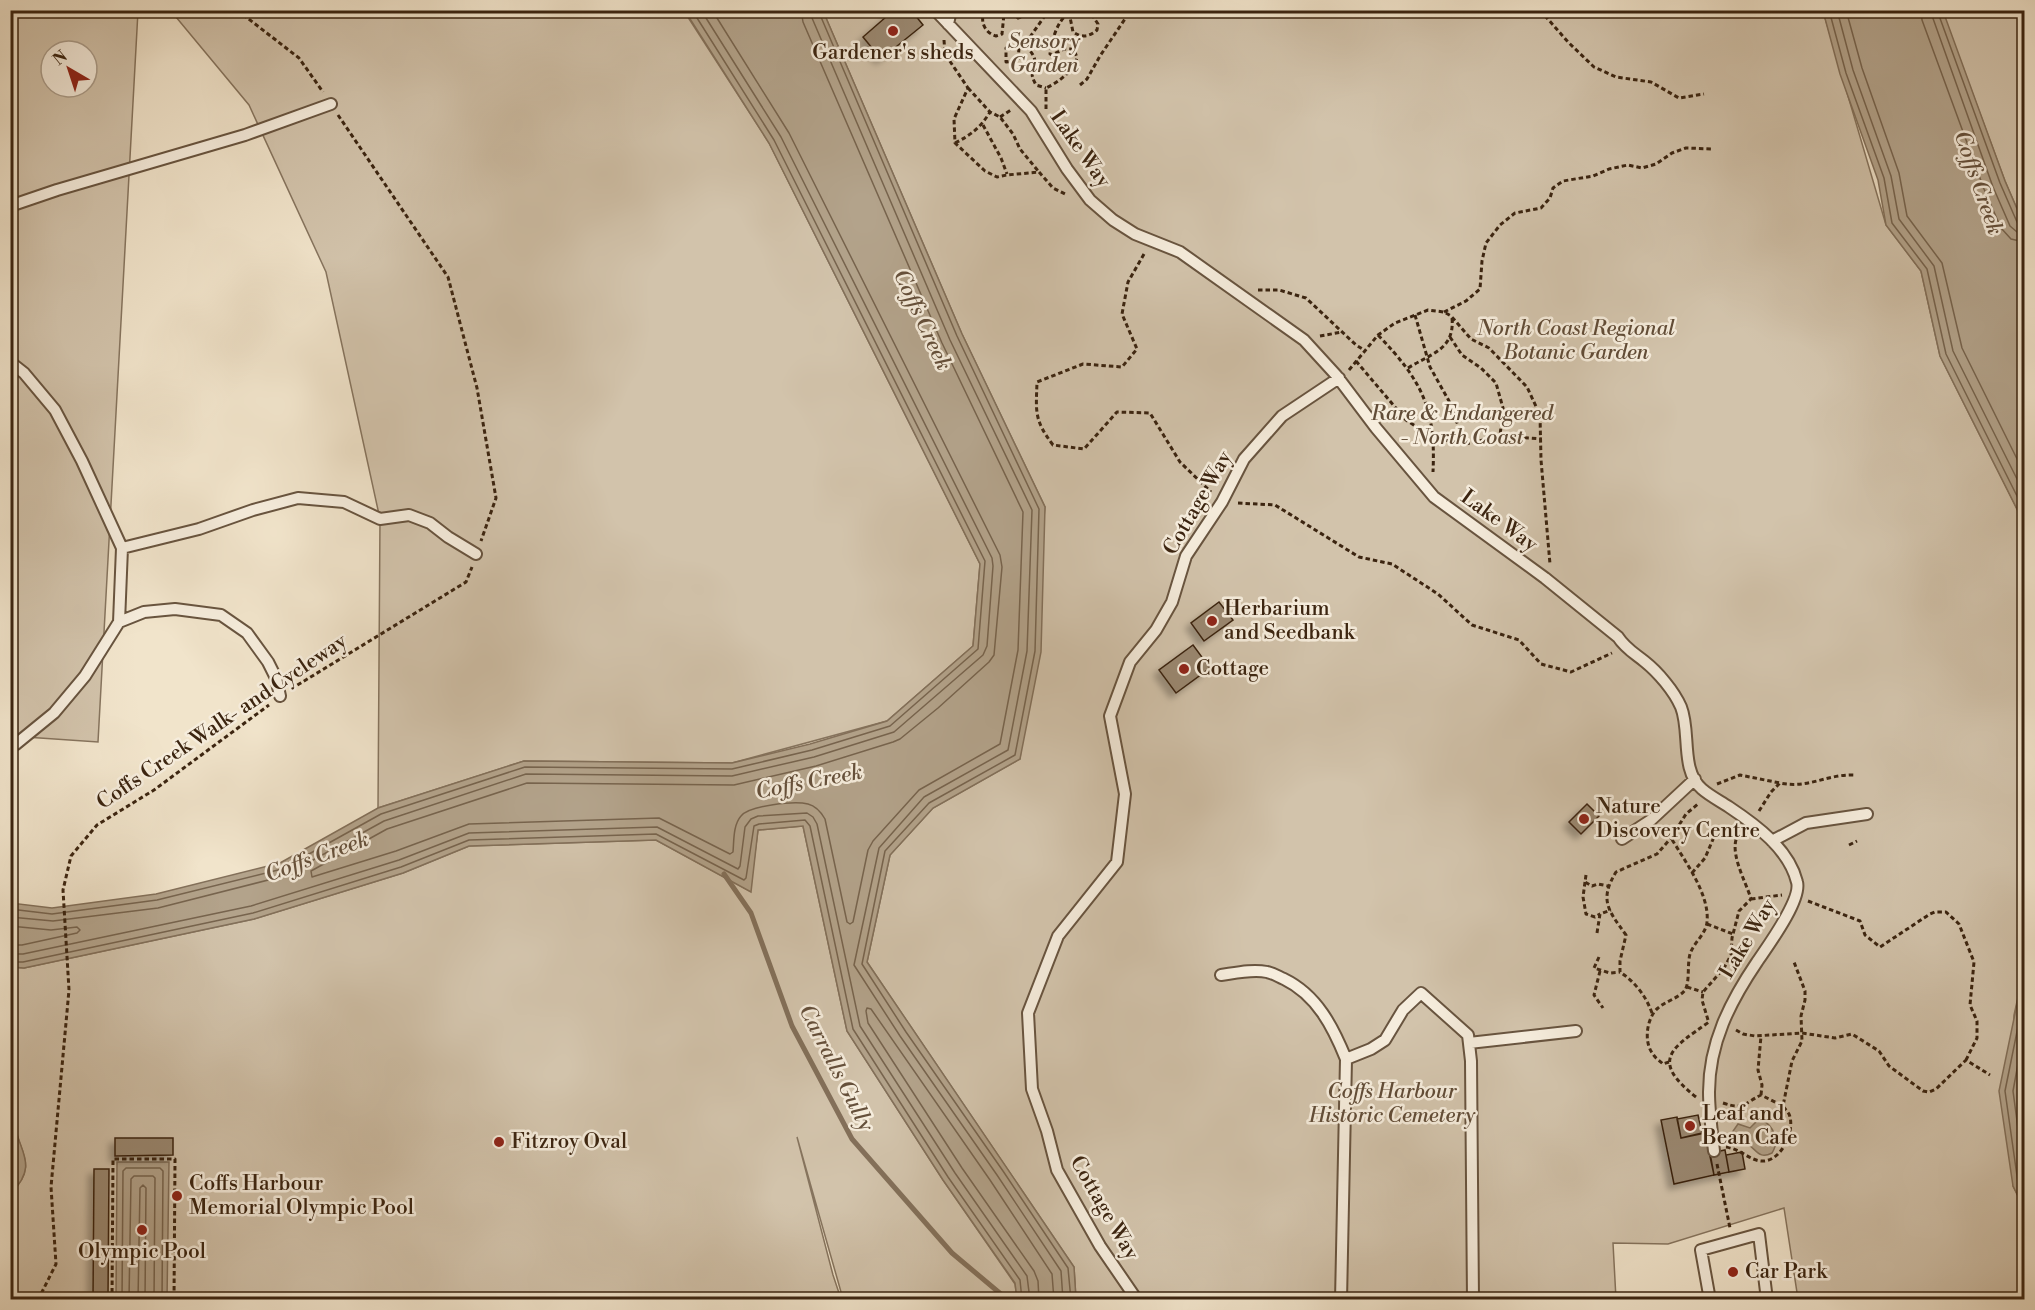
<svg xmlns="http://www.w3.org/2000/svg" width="2035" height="1310" font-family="'Libre Bodoni',serif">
  <defs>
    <filter id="shadow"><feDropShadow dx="-5.5" dy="5.5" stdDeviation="3" flood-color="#0004"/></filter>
  </defs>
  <rect width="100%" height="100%" fill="#f1e4cb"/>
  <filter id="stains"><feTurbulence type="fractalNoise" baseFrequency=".00333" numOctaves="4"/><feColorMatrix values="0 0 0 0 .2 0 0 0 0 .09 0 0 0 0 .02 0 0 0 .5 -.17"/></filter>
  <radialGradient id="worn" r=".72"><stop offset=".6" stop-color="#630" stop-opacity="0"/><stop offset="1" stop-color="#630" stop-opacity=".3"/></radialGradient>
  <path fill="#d2c3ab" stroke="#86745e" stroke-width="1.5" fill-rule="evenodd" d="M10,11H138L98,742L11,736ZM51,51H87V87H51Z
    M171,11H684L769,143L980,564L973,646L887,721L732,763L524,761L378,808L380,519L326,272L249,105Z
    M823,11H1823L1886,225L1921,271L1940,356L2021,517L2024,528V970L2014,1015L2013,1186L2024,1208V1299H1798L1784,1208L1668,1244L1613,1243L1616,1299H1076L1074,1267L867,962L890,855L933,808L1020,759L1045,507L962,334Z
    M1942,11H2024V225L2005,181Z
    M803,826L847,1031L943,1180L1015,1284L1017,1299H843L797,1137L833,1275L841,1299L11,1300V1193C45,1160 8,1145 16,1112L11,1108V967L24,968L254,919L403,873L469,846L656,840L750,891L758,830Z"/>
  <path fill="#b3a38b" stroke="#83705a" stroke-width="1.5" d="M685,11H823L962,334L1045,507L1041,652L1020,759L933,808L890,855L867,962L1074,1267L1076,1299H1017L1015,1283L943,1180L847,1031L803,826L758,830L751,892L656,840L469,846L403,873L254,919L24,968L11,967V903L52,908L156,894L280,863L378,808L524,761L732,763L810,744L887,721L973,646L980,564L769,143Z
    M1823,11H1943L2005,181L2024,225V528L2021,517L1940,356L1921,271L1886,225L1878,180L1840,74Z
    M2024,970V1208L2013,1186L1999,1091Z
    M11,1108L17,1112C8,1145 45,1160 11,1193Z
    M1762,1120C1774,1126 1780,1141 1772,1153C1760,1159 1758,1152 1749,1145C1745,1142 1739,1142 1734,1141L1731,1134L1738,1124L1750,1128L1756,1122Z
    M117,1162H169L167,1299L116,1298Z"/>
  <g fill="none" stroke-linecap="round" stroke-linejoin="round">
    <path stroke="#77644e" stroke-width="1.5" d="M712,10L789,133L1000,555L1002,567L994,655L989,662L938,708L900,739L893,742L816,766L734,785L527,783L387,829L311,871L312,877L396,851L469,824L659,818L730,854L733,852C734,841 733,825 741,816C750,805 795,801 808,804C816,806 821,812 825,819L847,922L850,924L853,922L868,850L873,841L919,790L1000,744L1018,650L1023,512L942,343L803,22L801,10
      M810,10L812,18L950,340L1032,510L1027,651L1008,750L924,797L879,848L854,965L900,1036L997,1175L1061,1271L1063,1300
      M818,10L957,336L1039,509L1035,651L1015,755L929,803L885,851L862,964L906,1032L1003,1171L1068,1268L1071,1300
      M1829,10L1846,73L1884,178L1892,223L1927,269L1946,354L2024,510
      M1837,10L1853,70L1891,176L1899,219L1934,266L1953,351L2024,493
      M1846,10L1862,68L1899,173L1907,216L1942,263L1962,348L2024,473
      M1921,10L1922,20L1984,189L2001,228L2011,239L2024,242
      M1930,10L1993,187L2010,226L2017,232L2024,233
      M1937,10L2000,183L2017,222L2024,226
      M10,909L52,914L157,900L282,869L381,814L525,767L732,769L812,750L890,726L978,649L985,561L774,140L692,10
      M10,917L53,921L158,908L284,876L384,821L526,774L732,776L814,757L894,732L983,655L987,646L993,566L992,558L781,137L701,10
      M10,926L51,930L77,927L80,930L77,933L22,945H10
      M10,954H23L251,906L399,860L469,833L657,827L738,869L740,866L745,827L751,819L758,816L807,813L813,817L817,824L860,1026L955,1173L1027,1276L1030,1300
      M10,962H23L253,913L401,867L469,840L656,834L744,880L746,878L754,826L759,824L805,820L810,826L853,1029L948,1177L1020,1280L1022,1300
      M2024,997L2005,1091L2018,1183L2024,1195
      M2024,1031L2013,1091L2024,1174
      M122,1300L123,1171L126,1168H160L163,1171L162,1300
      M129,1300L131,1179L134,1176H153L155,1178L154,1300
      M138,1300L140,1188L143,1185L146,1188L145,1300
      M1039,1300L1038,1281L1034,1271L962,1168L868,1023L866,1011L867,1008L871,1009L990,1180L1052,1274L1054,1300"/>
    <path stroke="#83705a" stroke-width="5" d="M724,874L751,913L792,1026L852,1139L952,1253L1008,1300"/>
  </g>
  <path fill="#9a8871" stroke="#3b2410" stroke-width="1.5" filter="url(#shadow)" d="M894,10H911L923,25L881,59L863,37Z
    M1219,602L1233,620L1204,641L1191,623Z
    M1193,645L1210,668L1176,693L1159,670Z
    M1587,804L1599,816L1581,834L1569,822Z
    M1698,1115L1702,1133L1681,1138L1677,1119Z
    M1677,1117L1681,1138L1705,1133L1714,1175L1674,1184L1661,1120Z
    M115,1138H173V1155L115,1156Z
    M1725,1150L1729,1172L1714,1175L1710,1153Z
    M1742,1152L1745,1169L1729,1172L1726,1155Z
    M94,1169H109L108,1298H93Z"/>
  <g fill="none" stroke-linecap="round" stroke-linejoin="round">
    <g stroke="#68543f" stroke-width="14">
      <path id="service" d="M935,10L1031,111L1067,169L1090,200L1113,220L1135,234L1180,252L1304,340L1336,375L1376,428L1434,497L1545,578L1618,637C1625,648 1634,653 1644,661C1658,672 1674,691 1681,707C1691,732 1680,770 1702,789C1710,796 1720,801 1729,807C1756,825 1789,849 1797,882C1802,900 1767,947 1757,962C1730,1002 1709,1043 1709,1092C1709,1112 1712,1132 1714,1151
        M948,24L951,10
        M10,206L57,190L245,135L331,104
        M10,362L24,373L55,410L82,461L122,548L119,622L85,676L54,713L16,744L10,746
        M122,548L199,529L253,510L298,498L344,502L380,519L409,515L430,523L448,537L476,554
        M119,622L144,612L175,609L221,615L247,633L268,662L276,678L280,696
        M1622,839L1651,820L1695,779
        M1772,841L1806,823L1867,814
        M1221,975C1235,973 1252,969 1267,972C1273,973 1279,977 1284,979C1317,995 1333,1027 1346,1059
        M1469,1043L1576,1031
        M1137,1300L1100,1246L1057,1170L1047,1131L1032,1089L1028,1013L1058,936L1117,862L1125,794L1110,716L1130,662L1156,630L1172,602L1186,556L1222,502L1244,459L1282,416L1339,378
        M1341,1300L1346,1059L1371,1049L1385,1040L1403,1010L1421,993L1468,1035L1471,1061L1473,1300
        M1710,1300L1701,1250L1759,1234L1767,1300"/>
    </g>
    <path stroke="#3b2410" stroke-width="3" stroke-dasharray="4.5 3" stroke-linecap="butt" d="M237,10L299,58L323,92
      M985,10C979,21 985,33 996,36L1002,34L1004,14L1007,12H1013L1018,18L1025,16L1027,10
      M1540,10L1568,42L1594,67L1616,77L1651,82L1679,98L1704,94
      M1014,36C1021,42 1035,52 1035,62C1035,74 1028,70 1036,85L1046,88
      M944,40L945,54L968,88L954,119L955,143L985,171L997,177L1007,175L1039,172L1053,188L1067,195
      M1019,48L1018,61L1006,62V48H1019L1030,37L1049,10
      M1080,85L1087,79L1100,56L1131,10
      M968,88L990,112L1000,117L1013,134L1020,149L1039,172
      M1046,109V88C1059,82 1072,72 1077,58L1074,49H1064L1052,55L1050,54C1051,43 1057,21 1067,15L1070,17L1073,32C1082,38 1089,37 1097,30L1098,24L1089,10
      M338,115L448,277L477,388L496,498L481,541
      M1000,117L1011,110
      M983,125L1001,158L1007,174
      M955,143C971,135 981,127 990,112
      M1144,254L1128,282L1122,314L1137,349L1122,367L1083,364L1037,382C1036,412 1034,420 1053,445L1084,449L1117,412L1150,413L1180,462L1211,492
      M1258,290H1279L1306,298L1356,345L1364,350
      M1444,312L1466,301L1480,289L1482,261L1486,243L1500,225L1515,213L1541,208L1550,198L1553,188L1563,181L1593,176L1609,169L1628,165L1642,168L1656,164L1672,153L1686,148L1713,149
      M1415,315L1430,367L1449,401L1465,444
      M1378,335C1422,381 1436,408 1433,472
      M1320,336L1342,332
      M1450,337L1462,355L1481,368L1496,383L1503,408L1500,436
      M1356,361L1406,420L1434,438L1465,444L1500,436L1542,439
      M1408,368C1430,354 1455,350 1452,318
      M1349,370L1378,335L1395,323L1428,310L1444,312L1451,316L1471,339L1489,348L1527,387L1540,415L1541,460L1550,564
      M1238,503L1275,505L1359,557L1392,564L1438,594L1472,625L1519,640L1541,664L1571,672L1612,653
      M291,689L466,582L472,567
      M1717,784L1740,775L1780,783
      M1759,811L1771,792L1780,783C1808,789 1827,774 1854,775
      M1849,845L1857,841
      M1692,873L1705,858L1714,837L1722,834L1737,835
      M1586,875L1585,882L1592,886L1598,884L1608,886
      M1585,882L1583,897L1586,914L1595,917L1600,914
      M1751,899L1782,895
      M1808,901L1860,921L1865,935L1880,947L1930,914L1935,912H1946L1959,924L1974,962L1970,1005L1977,1021V1038L1966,1060
      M1707,924L1733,934
      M1597,933L1600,914L1611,910
      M1599,957L1594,968L1610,973L1620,972
      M1600,971L1594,995L1603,1008
      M1687,987L1703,992
      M1652,1013C1646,996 1635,982 1620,972V961L1626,935C1608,910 1599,900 1616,872L1657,854L1671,838
      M1708,1020L1702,1000L1703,992L1724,968L1731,955L1732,938L1739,911L1751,899C1746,881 1725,847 1741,831
      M1736,1030L1743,1034L1755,1036L1802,1033L1835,1038L1852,1034L1879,1051L1889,1066L1923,1091L1929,1092L1936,1089L1966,1060L1990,1075
      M1669,1062L1663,1064C1660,1061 1655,1058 1653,1054C1643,1042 1647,1017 1658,1008C1666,1001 1679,998 1685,990C1690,982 1687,965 1690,954C1694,942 1706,934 1707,922C1710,895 1685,861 1671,838L1686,814L1698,804
      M1761,1095L1762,1085L1758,1070L1761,1036
      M1696,1097C1649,1060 1672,1048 1709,1022
      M1723,1103C1744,1110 1743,1104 1761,1095L1783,1106
      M1726,1147C1741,1149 1749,1160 1761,1161C1781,1163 1796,1130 1789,1114C1787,1111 1785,1109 1783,1106L1792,1061L1802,1041L1801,1016L1805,1000V991L1794,962
      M1717,1164L1730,1228
      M38,1300L56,1264L51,1187L69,990L63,890L71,856L97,825L154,790L269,705
      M112,1300L113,1159H175L174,1300"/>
    <use href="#service" stroke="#f6eddd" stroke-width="10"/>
  </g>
  <g fill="#8f2418" stroke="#f6eddd" stroke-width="2">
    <circle cx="893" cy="31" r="6"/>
    <circle cx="1212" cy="621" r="6"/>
    <circle cx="1184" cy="669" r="6"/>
    <circle cx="1584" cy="819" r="6"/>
    <circle cx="1690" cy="1126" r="6"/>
    <circle cx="499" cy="1142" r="6"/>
    <circle cx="177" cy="1196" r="6"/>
    <circle cx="142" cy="1230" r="6"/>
    <circle cx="1733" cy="1272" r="6"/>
  </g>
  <g text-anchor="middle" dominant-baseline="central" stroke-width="5" stroke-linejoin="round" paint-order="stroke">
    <g font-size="21" font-style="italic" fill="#614c37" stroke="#f6eddd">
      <text x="1044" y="42">Sensory<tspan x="1044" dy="24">Garden</tspan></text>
      <text x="1576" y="329">North Coast Regional<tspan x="1576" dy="24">Botanic Garden</tspan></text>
      <text x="1462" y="414">Rare &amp; Endangered<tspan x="1462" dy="24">- North Coast</tspan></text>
      <text x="1392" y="1092">Coffs Harbour<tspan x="1392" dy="24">Historic Cemetery</tspan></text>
    </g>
    <g font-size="21" fill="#3b2410" stroke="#f6eddd" text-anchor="start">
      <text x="893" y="53" text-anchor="middle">Gardener's sheds</text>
      <text x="1224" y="609">Herbarium<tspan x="1224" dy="24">and Seedbank</tspan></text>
      <text x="1196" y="669">Cottage</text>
      <text x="1596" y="807">Nature<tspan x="1596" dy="24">Discovery Centre</tspan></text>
      <text x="1702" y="1114">Leaf and<tspan x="1702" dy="24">Bean Cafe</tspan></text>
      <text x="511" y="1142">Fitzroy Oval</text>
      <text x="189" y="1184">Coffs Harbour<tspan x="189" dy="24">Memorial Olympic Pool</tspan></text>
      <text x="142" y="1252" text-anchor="middle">Olympic Pool</text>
      <text x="1745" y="1272">Car Park</text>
    </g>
    <g font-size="21" fill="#3b2410" stroke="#f6eddd">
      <text transform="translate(1080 149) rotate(55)">Lake Way</text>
      <text transform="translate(1198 503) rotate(-60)">Cottage Way</text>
      <text transform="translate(1499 521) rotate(36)">Lake Way</text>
      <text transform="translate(222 722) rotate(-34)">Coffs Creek Walk- and Cycleway</text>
      <text transform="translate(1748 939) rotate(-59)">Lake Way</text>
      <text transform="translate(1104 1208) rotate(60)">Cottage Way</text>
    </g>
    <g font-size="22" font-style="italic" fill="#65503b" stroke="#f6eddd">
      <text transform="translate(1978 183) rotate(71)">Coffs Creek</text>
      <text transform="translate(922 320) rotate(65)">Coffs Creek</text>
      <text transform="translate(809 782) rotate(-11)">Coffs Creek</text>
      <text transform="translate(317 857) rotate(-20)">Coffs Creek</text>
      <text transform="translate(836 1068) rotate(63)">Carralls Gully</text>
    </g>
  </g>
  <rect width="2035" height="1310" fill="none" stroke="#f1e4cb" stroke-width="36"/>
  <rect x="12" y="12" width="2011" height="1286" fill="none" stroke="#3b2410" stroke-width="3"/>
  <rect x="18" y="18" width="1999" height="1274" fill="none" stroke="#3b2410" stroke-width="1.5"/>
  <g transform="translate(69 69) rotate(321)"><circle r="28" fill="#f6eddd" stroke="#ab9d8b" stroke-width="1.5"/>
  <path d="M0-4.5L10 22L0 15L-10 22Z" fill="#8f2418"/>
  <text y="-9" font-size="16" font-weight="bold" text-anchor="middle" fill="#3b2410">N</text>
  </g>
  <rect width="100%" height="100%" filter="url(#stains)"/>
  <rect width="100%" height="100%" fill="url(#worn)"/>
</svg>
